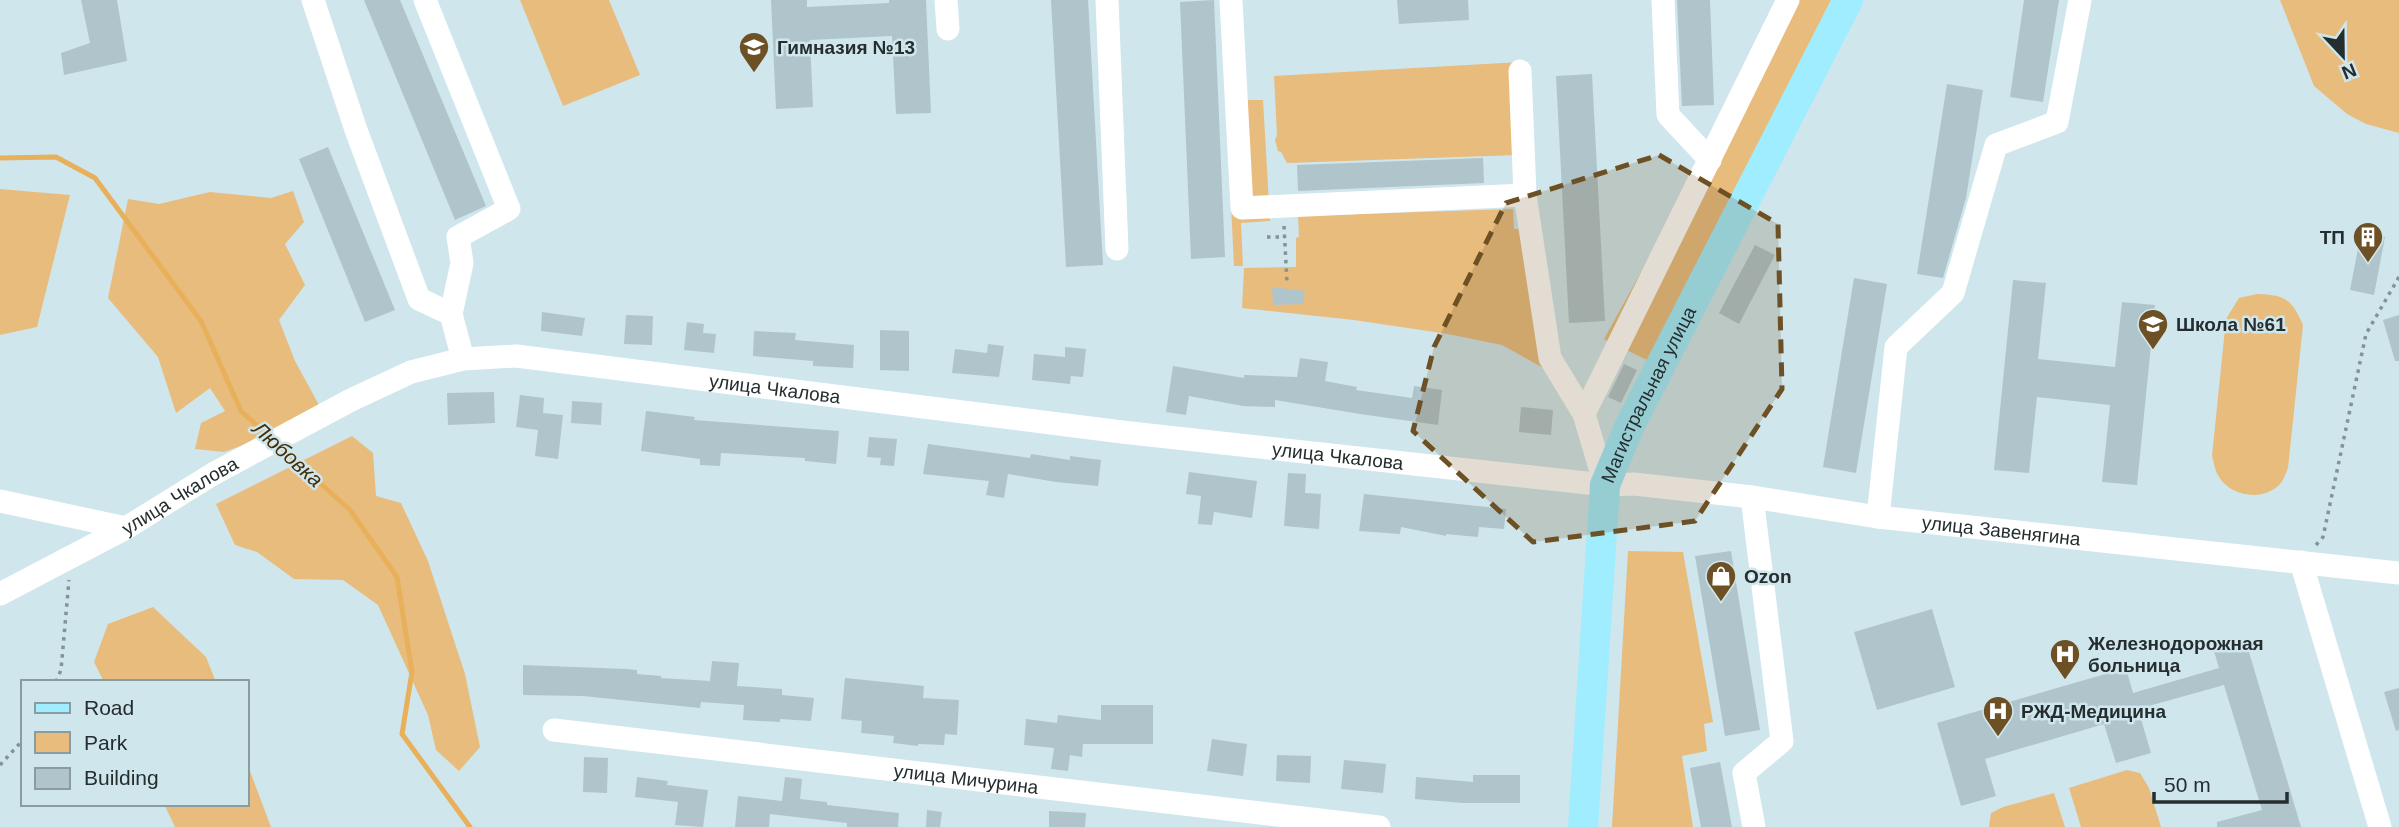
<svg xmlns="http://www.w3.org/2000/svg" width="2399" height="827" font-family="Arial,sans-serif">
  <rect width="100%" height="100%" fill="#cfe6ec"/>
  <path fill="#e8bc7d" d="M520,0H609L640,75L563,106Z
    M1785,0H1831L1649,361L1604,339L1693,178Z
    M2280,0H2399V133L2366,124L2347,114L2314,86Z
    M1520,62L1517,155L1287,163L1281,152L1278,151L1275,140L1277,135L1274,76Z
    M1226,100H1263L1270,221L1241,223L1243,266H1234Z
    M0,189L70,195L37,327L0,335Z
    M293,191L304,222L285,244L305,285L279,320L295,361L319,405L278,432L224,452L195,449L201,423L225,411L210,388L176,413L158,357L108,298L128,199L159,204L210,192L271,198Z
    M1513,209L1514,229H1522L1556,375L1502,345L1448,334L1354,320L1242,308L1244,268L1296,267V238L1299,237L1298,216Z
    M2257,294C2285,295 2292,299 2303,325L2288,468C2286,472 2284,479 2281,483C2265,502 2231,497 2219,477C2215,471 2214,463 2212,456L2226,319L2239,298Z
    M352,436L373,453L376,496L401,503L428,561L465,674L480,747L459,771L436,750L428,715L378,605L343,580L294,579L257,552L235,545L216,504Z
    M1628,551L1683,552L1713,722L1704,724L1707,751L1682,756L1693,827H1612Z
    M153,607L206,657L216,682H104L94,662L108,624Z
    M247,763L271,827H175L164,804H247Z
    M2127,770L2140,773L2149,788L2161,827H2081L2069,788Z
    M2054,793L2065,827H1989L1991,813L2003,807Z"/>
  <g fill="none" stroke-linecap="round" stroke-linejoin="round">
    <path stroke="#e9b05b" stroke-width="5" d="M0,158L56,157L95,178L201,321L241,411L271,438
      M278,445L350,510L397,577L412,672L402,734L470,827"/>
  </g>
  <path fill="#afc5cb" d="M81,0H117L127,61L64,75L61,53L90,43Z
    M364,0H400L486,206L455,220Z
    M771,0H807V7L889,3V0H926L931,113L896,114L892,36L810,40L813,107L776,109Z
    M1051,0H1088L1103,265L1066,267Z
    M1214,0L1225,257L1191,259L1180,2Z
    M1397,0H1468L1469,20L1399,24Z
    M1677,0H1710L1714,105L1682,106Z
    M2024,0H2059L2043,102L2010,97Z
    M1592,74L1605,321L1569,323L1556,76Z
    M1947,84L1983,90L1966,198L1943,278L1917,274Z
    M328,147L395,310L365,322L299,159Z
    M1483,158L1484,183L1298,191L1297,165Z
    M2361,233L2385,237L2374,295L2350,290Z
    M1755,245L1775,255L1739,324L1719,313Z
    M1854,278L1887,284L1856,473L1823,467Z
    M2013,280L2046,283L2038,359L2115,367L2122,302L2155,305L2137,485L2102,482L2110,405L2037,397L2029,473L1994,470Z
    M1272,287L1305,291L1303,304L1273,305Z
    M542,312L585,318L582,336L541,331Z
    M626,315L653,316L652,345L624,344Z
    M2399,315V361H2395L2383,320Z
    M687,322L704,324L703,333L716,334L714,353L684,350Z
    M880,330L909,331V371L880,370Z
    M754,331L796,333L795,340L854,345L853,368L813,366V361L753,356Z
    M988,344L1004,346L999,377L952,373L955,349L987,353Z
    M1065,347L1086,349L1083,377L1071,376L1070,384L1032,380L1034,354L1065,357Z
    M1300,358L1328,362L1325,381L1357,387L1356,390L1412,398L1414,386L1442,390L1438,425L1360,414L1275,400V407L1243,406L1189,396L1186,415L1166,412L1173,366L1244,378V375L1297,377Z
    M1624,364L1637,370L1621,403L1608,397Z
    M494,392L495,423L448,425L447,393Z
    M520,395L544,398L543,413L563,415L558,459L535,456L538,430L516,427Z
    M572,401L602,403L601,425L571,423Z
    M1521,407L1553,410L1551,435L1519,432Z
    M646,411L695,417L694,420L839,431L836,464L805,461V458L721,453L720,466L700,465V459L641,451Z
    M869,437L897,439L894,466L880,465L881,458L867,457Z
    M928,444L1030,458L1031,454L1070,460V456L1101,460L1098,486L1056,482L1008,474L1004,498L986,495L989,481L923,474Z
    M1189,472L1257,481L1252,518L1214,512L1212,525L1198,524L1201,496L1186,494Z
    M1288,473L1306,474L1305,493L1321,494L1319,529L1284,526Z
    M1364,494L1506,509L1504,529L1479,527L1478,537L1446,534V536L1401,527L1400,534L1359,531Z
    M1731,551L1760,730L1725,736L1695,556Z
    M1932,609L1955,687L1877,710L1854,632Z
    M2246,642L2301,827H2217V822L2262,810L2224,685L2138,709L2151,753L2116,763L2104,724L1985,759L1996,796L1961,806L1937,723L2126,668L2133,693L2219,668L2214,651Z
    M712,661L739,663L737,686L782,689V695L814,698L811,721L780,719V722L743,720L744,705L701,702L700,708L583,696L523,695V665L627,669L637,670V674L661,676V678L710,681Z
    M845,678L924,686L923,698L959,700L957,735L945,734L944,745L918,744V746L893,743L894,736L861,733L862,721L841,719Z
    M2399,688V730L2396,731L2384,692Z
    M1101,705H1153V744H1083L1082,757L1070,755L1068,771L1051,769L1054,748L1024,745L1026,719L1057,723L1058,715L1101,720Z
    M1212,739L1247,744L1243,776L1207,771Z
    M1277,755L1311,756L1310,783L1276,781Z
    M584,757L608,758L607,793L583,792Z
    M1344,760L1386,764L1383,793L1341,789Z
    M1720,762L1732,827H1701L1690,768Z
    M1473,775H1520V803H1463L1415,799L1416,777L1473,782Z
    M637,777L668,781L667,785L708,790L703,827L675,825L678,802L635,797Z
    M785,777L802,779L800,799L827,802V805L899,813L898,827H847V823L770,814L769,827H735L738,796L782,801Z
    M927,810L942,812L940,827H926Z
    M1049,811L1086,813L1085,827H1049Z"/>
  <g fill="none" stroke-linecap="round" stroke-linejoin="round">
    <path stroke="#839397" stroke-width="3.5" stroke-dasharray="3.5 5" stroke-linecap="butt" d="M1284,226L1287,283
      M1267,237H1285
      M2316,545L2323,537L2366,334L2399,277
      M56,682L61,670L69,580
      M0,765L23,740"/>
    <g stroke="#fff" stroke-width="23">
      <path d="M313,0L356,130L419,299L451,314"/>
      <path d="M425,0L509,209L458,237L462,263L451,314L463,359"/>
      <path d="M946,0L948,29"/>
      <path d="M1107,0L1117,249"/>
      <path d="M1231,0L1242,208L1525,195"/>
      <path d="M1663,0L1668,115L1710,160"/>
      <path d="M1520,71L1525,195L1550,358L1584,414L1605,485"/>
      <path d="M1584,414L1788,0"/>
      <path d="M1752,497L1782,741L1744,773L1754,827"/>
      <path d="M0,501L126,528"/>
      <path d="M1878,517L1896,347L1953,293L1996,145L2057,122L2080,0"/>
      <path d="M2301,562L2380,827"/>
      <path id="s1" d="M0,594L126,528L213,474L351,400L411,372L463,359L516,356L1122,432L1605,485L1634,484L1752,497L1878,517L2399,573"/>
      <path id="s2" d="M554,730L1379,827"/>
    </g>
    <path stroke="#9fedfe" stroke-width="30" id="s3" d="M1583,827L1605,485L1630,425L1848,0"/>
  </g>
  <path fill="#6d5024" fill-opacity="0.2" stroke="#6d5024" stroke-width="5" stroke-dasharray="14 9" stroke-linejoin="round" d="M1659,155L1778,224L1782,389L1695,521L1533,542L1413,431L1434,347L1506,203Z"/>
  <defs>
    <g id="school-pin" transform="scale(1.575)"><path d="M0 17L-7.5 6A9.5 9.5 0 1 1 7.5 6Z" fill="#6d5024" stroke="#cfe6ec"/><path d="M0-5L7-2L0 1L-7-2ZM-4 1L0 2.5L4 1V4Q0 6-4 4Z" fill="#fff"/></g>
    <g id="building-pin" transform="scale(1.575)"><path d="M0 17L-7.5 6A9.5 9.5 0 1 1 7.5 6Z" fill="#6d5024" stroke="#cfe6ec"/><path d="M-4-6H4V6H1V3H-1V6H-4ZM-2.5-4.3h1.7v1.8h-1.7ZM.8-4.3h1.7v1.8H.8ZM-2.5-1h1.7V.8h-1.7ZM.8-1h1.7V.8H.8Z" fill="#fff"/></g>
    <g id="shop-pin" transform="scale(1.575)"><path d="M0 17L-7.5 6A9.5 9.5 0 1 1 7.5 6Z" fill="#6d5024" stroke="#cfe6ec"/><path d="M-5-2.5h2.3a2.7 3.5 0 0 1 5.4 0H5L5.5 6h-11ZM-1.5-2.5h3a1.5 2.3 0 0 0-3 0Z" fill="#fff"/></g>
    <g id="hospital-pin" transform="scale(1.575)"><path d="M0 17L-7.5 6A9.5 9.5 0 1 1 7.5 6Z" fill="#6d5024" stroke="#cfe6ec"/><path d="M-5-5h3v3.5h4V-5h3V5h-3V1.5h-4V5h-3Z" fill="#fff"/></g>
  </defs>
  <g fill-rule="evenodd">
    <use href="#school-pin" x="754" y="47"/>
    <use href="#building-pin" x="2368" y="237"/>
    <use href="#school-pin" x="2153" y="324"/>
    <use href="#shop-pin" x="1721" y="576"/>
    <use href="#hospital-pin" x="2065" y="654"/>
    <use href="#hospital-pin" x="1998" y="711"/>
  </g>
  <g text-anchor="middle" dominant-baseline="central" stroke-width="5" stroke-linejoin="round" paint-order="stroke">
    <g font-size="19" font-weight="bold" fill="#252d2f" stroke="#cfe6ec" text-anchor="start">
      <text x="777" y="47">Гимназия №13</text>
      <text x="2345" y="237" text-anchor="end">ТП</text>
      <text x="2176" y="324">Школа №61</text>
      <text x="1744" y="576">Ozon</text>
      <text x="2088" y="643">Железнодорожная<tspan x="2088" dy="22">больница</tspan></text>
      <text x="2021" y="711">РЖД-Медицина</text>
    </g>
    <g font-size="19" fill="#252d2f" stroke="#cfe6ec">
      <text stroke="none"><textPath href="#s1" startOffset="835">улица Чкалова</textPath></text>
      <text stroke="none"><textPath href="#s3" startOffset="443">Магистральная улица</textPath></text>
      <text stroke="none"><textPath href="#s1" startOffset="1402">улица Чкалова</textPath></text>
      <text stroke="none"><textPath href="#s1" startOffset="205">улица Чкалова</textPath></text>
      <text stroke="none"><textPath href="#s1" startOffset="2070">улица Завенягина</textPath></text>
      <text stroke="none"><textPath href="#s2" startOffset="415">улица Мичурина</textPath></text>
    </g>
    <g font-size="21" font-style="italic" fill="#442d07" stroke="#cfe6ec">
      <text transform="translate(288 454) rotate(42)">Любовка</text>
    </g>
  </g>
  <rect x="21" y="680" width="228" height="126" fill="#cfe6ec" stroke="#8b9ca0" stroke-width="2"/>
  <rect x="35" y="703" width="35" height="10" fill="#9fedfe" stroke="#8b9ca0" stroke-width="2"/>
  <text x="84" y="715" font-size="21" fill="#252d2f">Road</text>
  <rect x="35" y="732" width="35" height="21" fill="#e8bc7d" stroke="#8b9ca0" stroke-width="2"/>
  <text x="84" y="750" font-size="21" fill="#252d2f">Park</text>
  <rect x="35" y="768" width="35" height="21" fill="#afc5cb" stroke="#8b9ca0" stroke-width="2"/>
  <text x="84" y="785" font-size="21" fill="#252d2f">Building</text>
  <g transform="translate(2343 56) rotate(158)" stroke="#cfe6ec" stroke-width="5" paint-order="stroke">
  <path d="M0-5L12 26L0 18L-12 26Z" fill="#252d2f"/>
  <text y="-10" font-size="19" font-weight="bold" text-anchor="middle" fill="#252d2f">N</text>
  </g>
  <path d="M2154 792v10h133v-10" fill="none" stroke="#252d2f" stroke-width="3.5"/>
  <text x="2164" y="792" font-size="21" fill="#252d2f" stroke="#cfe6ec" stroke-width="5" paint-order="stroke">50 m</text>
</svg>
